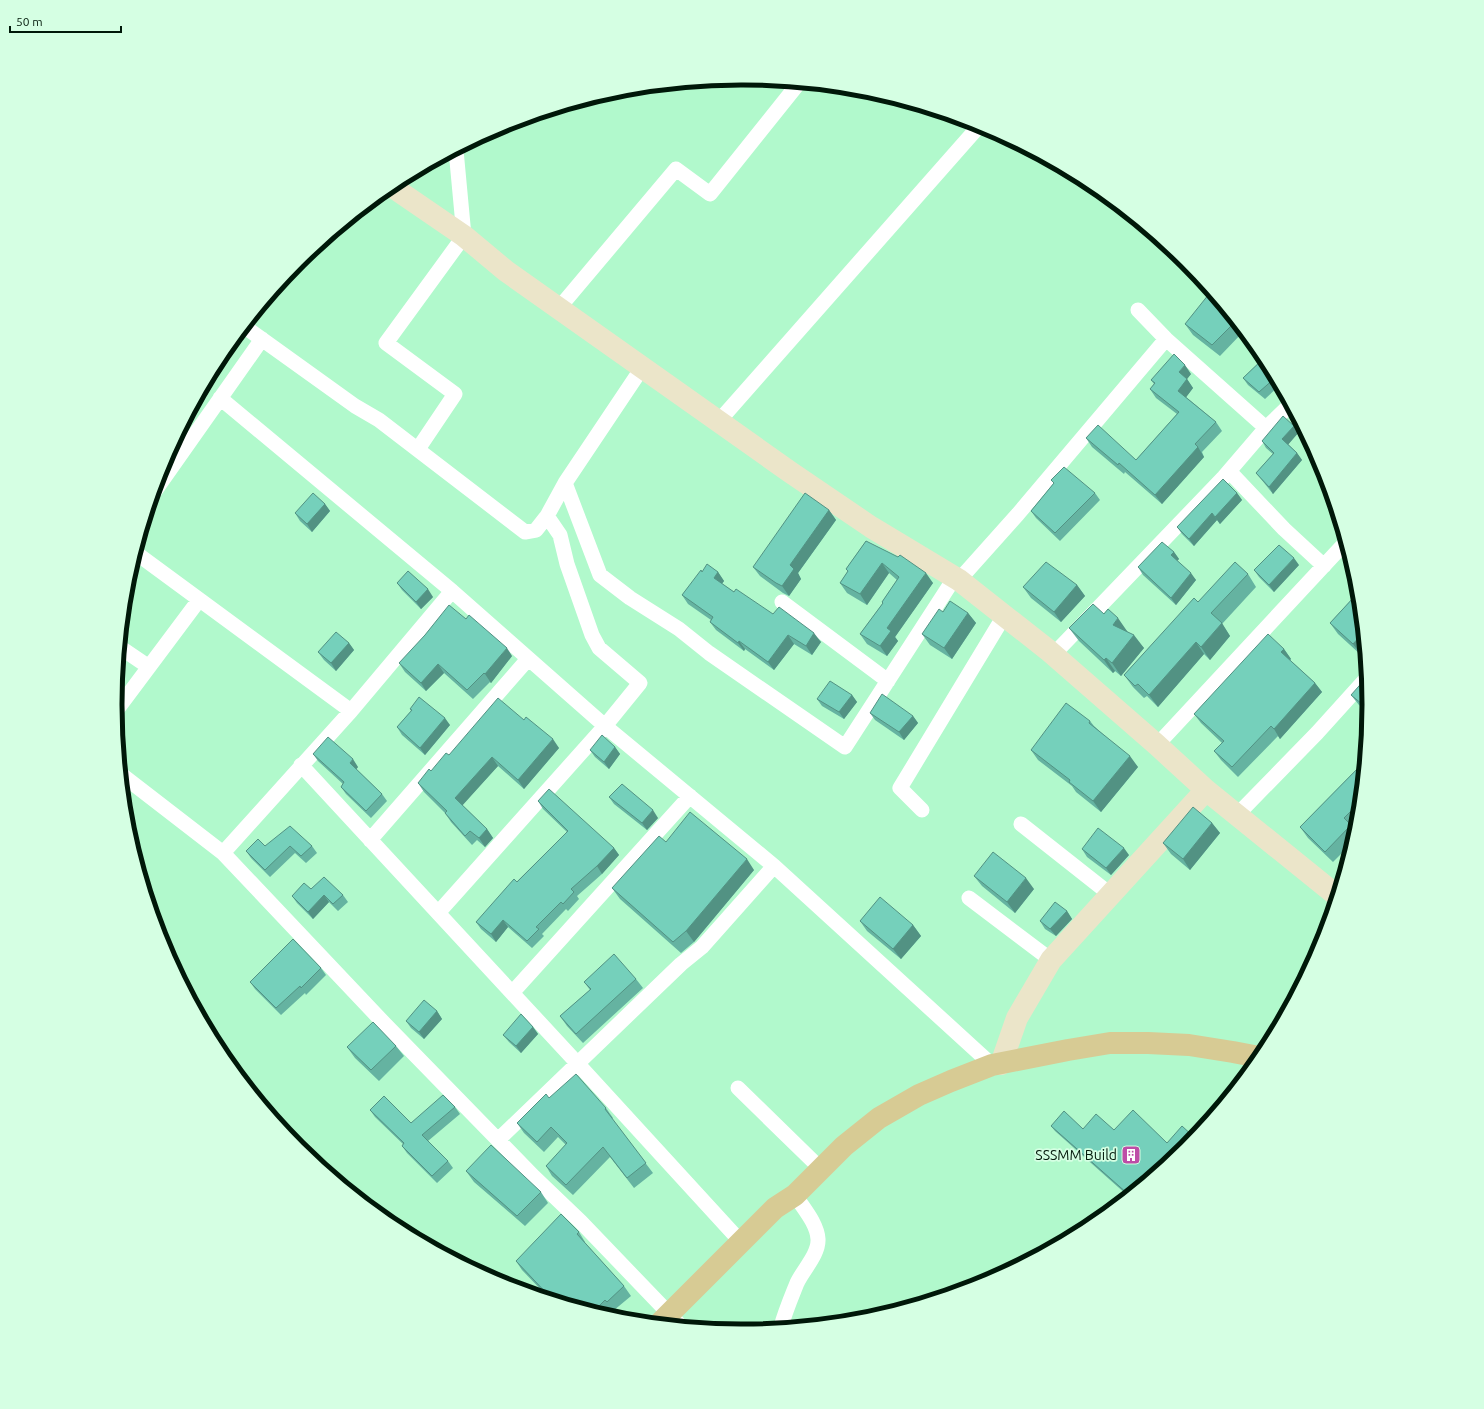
<svg xmlns="http://www.w3.org/2000/svg" width="1484" height="1409" font-family="Ubuntu,sans-serif">
  <rect width="100%" height="100%" fill="#b1f9cc"/>
  <g fill="none" stroke-linecap="round" stroke-linejoin="round">
    <path stroke="#fff" stroke-width="15" d="M559,308L676,169L710,194L798,84
      M245,327L355,406L379,420L525,532L536,530L547,516L565,483L600,575L630,598L679,629L709,653L845,747L955,577
      M220,398L452,591L605,726L774,866L992,1065
      M719,421L980,125
      M1266,428L1289,406
      M418,449L455,394L386,343L464,236L456,150
      M1229,471L1284,529L1324,566
      M565,483L642,368
      M155,491L262,339
      M136,553L351,711
      M959,580L1018,514L1166,339
      M782,602L888,681
      M121,648L149,667
      M1053,655L1224,477L1266,428L1166,339L1138,310
      M116,711L199,600
      M1157,745L1345,543
      M301,765L578,1064L741,1242
      M122,775L223,853L380,1019L534,1177L581,1222L678,1323
      M922,810L900,788L1004,616
      M1237,815L1317,733L1364,681
      M1021,824L1111,895
      M370,840L528,659
      M223,853L351,711L452,591
      M969,898L1051,960
      M438,913L605,726L640,683L599,648L592,635L567,564L560,535L547,516
      M512,993L690,796
      M738,1088L821,1169
      M498,1140L681,964L702,947L774,866
      M781,1327C785,1312 791,1298 797,1283C803,1270 819,1254 818,1239C817,1223 803,1208 795,1195"/>
    <path stroke="#ebe5c9" stroke-width="22" d="M391,186L464,236L506,271L790,472L871,527L959,580L1048,650L1157,745L1206,790L1336,895
      M1001,1064L1017,1018L1051,960L1206,790"/>
    <path stroke="#d7cb94" stroke-width="22" d="M660,1323L775,1208L795,1195L844,1146L879,1118L919,1095L951,1081L992,1065L1068,1050L1110,1043H1148L1189,1045L1233,1052L1259,1057"/>
  </g>
  <path fill="#65b3a1" d="M1219,303L1243,332L1220,356L1193,335L1185,324Z
    M1264,358L1279,386L1265,399L1248,385L1243,378Z
    M1191,374L1187,379L1193,388L1186,397L1216,422L1222,431L1202,452L1204,457L1162,504L1125,472L1124,474L1092,447L1086,438L1136,460L1177,414L1156,398L1150,389L1154,384L1151,380Z
    M1294,426L1299,432L1288,444L1297,453L1302,460L1273,494L1261,479L1256,473L1273,454L1266,448L1262,441Z
    M1051,480L1095,493L1100,500L1060,541L1036,518L1031,511L1054,483Z
    M1237,493L1242,500L1220,524L1217,520L1194,546L1182,534L1177,527Z
    M325,504L330,511L312,532L300,521L295,513Z
    M829,510L836,520L798,573L801,579L789,596L783,593L760,576L753,567Z
    M866,541L933,583L895,637L898,641L887,656L867,644L860,634L883,603L882,602L897,580L889,573L867,605L847,593L840,583L848,571L846,569Z
    M1174,552L1179,559L1177,561L1196,580L1176,605L1143,575L1138,567Z
    M1299,565L1274,592L1259,577L1254,570Z
    M702,572H718L724,581L722,584L734,592L821,642L812,655L794,644L774,670L745,649L744,651L716,630L710,622L711,620L688,604L682,595Z
    M1248,574L1256,587L1222,624L1230,636L1210,660L1204,654L1158,707L1147,696L1144,698L1133,687L1124,675L1198,602Z
    M397,583L433,597L421,609L402,590Z
    M1077,585L1085,596L1061,622L1031,598L1023,587Z
    M1354,597L1361,655L1338,634L1330,623Z
    M943,612L968,613L976,623L952,659L930,645L922,634Z
    M1104,614L1127,631L1144,648L1121,676L1115,671L1113,673L1079,641L1069,628Z
    M349,643L354,650L336,671L324,660L318,652Z
    M1284,649L1291,659L1290,660L1315,683L1322,692L1280,739L1278,736L1238,777L1221,760L1214,751L1222,743L1201,723L1194,714Z
    M512,656L491,683L490,682L473,699L444,673L426,691L405,672L399,663Z
    M852,695L857,702L844,719L822,706L817,699Z
    M1351,695L1368,705V713L1359,705Z
    M410,709L450,725L425,755L402,735L397,727L411,711Z
    M870,713L913,716L918,723L904,740L875,720Z
    M524,720L559,748L524,789L498,766L462,805L487,829L493,838L485,847L477,840L472,845L451,822L445,813L424,792L418,783L449,755Z
    M1090,721L1094,726L1138,767L1101,812L1076,792L1072,786L1038,760L1031,750Z
    M615,747L620,754L609,769L595,757L590,750Z
    M313,754L358,767L356,769L382,794L387,801L371,818L346,794L341,787L343,784L318,761Z
    M1363,763L1357,823L1353,827L1355,830L1352,843L1333,862L1308,838L1300,827Z
    M609,797L658,818L647,830L614,804Z
    M538,801L614,848L619,855L602,874L577,896L579,899L568,911L566,909L542,934L544,936L532,948L508,927L496,942L481,929L476,922L567,832L543,809Z
    M1212,823L1220,833L1190,870L1171,854L1163,843Z
    M666,842L754,870L694,942L681,953L620,899L612,888Z
    M265,846H312L317,853L306,863L295,853L270,877L251,858L246,851Z
    M1082,849L1129,855L1111,875L1087,857Z
    M974,876L1034,889L1015,913L982,886Z
    M311,889L343,895L348,902L338,911L329,902L313,919L297,903L292,896Z
    M1067,911L1072,919L1056,936L1045,929L1040,921Z
    M860,921L913,925L921,936L901,959L867,931Z
    M321,968L326,975L306,995L305,993L281,1015L255,989L250,982Z
    M636,979L643,988L583,1043L567,1026L560,1016L590,990L584,982Z
    M437,1011L442,1019L424,1039L411,1028L406,1021Z
    M533,1027L538,1034L521,1053L509,1042L503,1035Z
    M396,1046L404,1056L379,1081L355,1058L347,1047Z
    M549,1098L606,1108L613,1118L612,1119L653,1173L634,1188L610,1157L573,1195L552,1176L546,1166L566,1145L558,1137L544,1152L524,1133L517,1123Z
    M455,1107L460,1114L428,1141L448,1161L453,1168L437,1183L407,1153L402,1146L403,1144L375,1117L370,1110L411,1123Z
    M1051,1126L1083,1129L1114,1130L1185,1148L1127,1195L1055,1131Z
    M466,1171L541,1192L548,1203L525,1226L474,1182Z
    M579,1232L585,1242V1243L624,1286L631,1296L613,1311L612,1310L606,1315L548,1297L522,1270L516,1261Z"/>
  <path fill="#529283" d="M1185,365L1191,374L1187,379L1193,388L1184,400L1178,391L1179,372Z
    M1294,426L1299,432L1287,446L1282,439Z
    M1198,447L1204,457L1162,504L1155,495Z
    M1297,453L1302,460L1273,494L1269,487Z
    M1237,493L1242,500L1220,524L1215,517Z
    M325,504L330,511L312,532L307,524Z
    M829,510L836,520L798,573L801,579L789,596L782,586L790,565Z
    M1212,513L1217,520L1194,546L1189,539Z
    M1174,552L1179,559L1176,562L1171,555Z
    M1294,558L1299,565L1274,592L1269,585Z
    M882,563L889,573L867,605L860,594Z
    M718,572L724,581L720,586L714,578Z
    M926,573L933,583L895,637L898,641L887,656L880,646L887,628Z
    M1191,573L1196,580L1176,605L1171,598Z
    M1077,585L1085,596L1061,622L1054,612Z
    M428,589L433,597L421,609L416,602Z
    M968,613L976,623L952,659L944,648Z
    M1118,618L1127,631L1122,638L1113,625Z
    M1222,623L1230,636L1210,660L1201,647Z
    M814,633L821,642L812,655L806,646Z
    M1362,634L1363,652L1361,655L1353,644Z
    M788,635L794,644L774,670L768,662Z
    M1134,635L1144,648L1121,676L1112,663Z
    M739,641L745,649L744,651L738,643Z
    M1196,642L1204,654L1158,707L1149,695Z
    M349,643L354,650L336,671L331,663Z
    M507,648L512,656L491,683L485,674Z
    M1284,649L1291,659L1288,662L1281,652Z
    M1106,658L1115,671L1113,673L1104,660Z
    M438,664L444,673L426,691L421,683Z
    M1315,683L1322,692L1280,739L1274,729Z
    M852,695L857,702L844,719L839,712Z
    M913,716L918,723L904,740L899,732Z
    M445,718L450,725L425,755L420,748Z
    M553,739L559,748L524,789L518,780Z
    M615,747L620,754L609,769L604,762Z
    M1130,756L1138,767L1101,812L1093,801Z
    M492,757L498,766L461,807L455,798Z
    M353,759L358,767L355,771L350,763Z
    M653,810L658,818L647,830L642,823Z
    M1212,823L1220,833L1190,870L1183,859Z
    M487,829L493,838L485,847L479,838Z
    M614,848L619,855L602,874L597,866Z
    M1124,848L1129,855L1111,875L1106,868Z
    M747,859L754,870L694,942L686,931Z
    M1026,878L1034,889L1015,913L1007,902Z
    M324,895L329,902L313,919L308,912Z
    M1067,911L1072,919L1056,936L1050,929Z
    M503,920L508,927L496,942L491,934Z
    M913,925L921,936L901,959L893,949Z
    M437,1011L442,1019L424,1039L419,1032Z
    M533,1027L538,1034L521,1053L516,1046Z"/>
  <path fill="#75d0bb" stroke="#529283" d="M1209,294L1219,303L1235,322L1212,345L1185,324Z
    M1174,354L1185,365L1179,372L1187,379L1178,391L1216,422L1195,444L1198,447L1155,495L1119,463L1118,465L1086,438L1098,425L1136,460L1179,412L1150,389L1155,383L1151,380Z
    M1264,358L1275,378L1259,392L1243,378Z
    M1283,416L1294,426L1282,439L1297,453L1269,487L1256,473L1274,453L1262,441Z
    M1064,467L1095,493L1055,533L1031,511L1054,483L1051,480Z
    M1223,479L1237,493L1215,517L1212,513L1189,539L1177,527Z
    M313,493L325,504L307,524L295,513Z
    M805,493L829,510L790,565L794,569L782,586L776,583L753,567Z
    M866,541L898,557L900,555L926,573L887,628L891,631L880,646L860,634L883,603L882,602L899,577L882,563L860,594L840,583L848,571L846,569Z
    M1162,542L1174,552L1171,555L1191,573L1171,598L1138,567Z
    M1279,545L1294,558L1269,585L1254,570Z
    M1046,562L1077,585L1054,612L1023,587Z
    M1235,562L1248,574L1211,613L1222,623L1201,647L1196,642L1149,695L1138,684L1135,686L1124,675L1194,598L1198,602Z
    M707,564L718,572L714,578L734,592L736,589L773,614L779,607L814,633L806,646L788,635L768,662L739,641L738,643L710,622L713,617L682,595L701,570L702,572Z
    M408,571L428,589L416,602L397,583Z
    M1354,597L1358,601L1362,634L1353,644L1330,623Z
    M950,601L968,613L944,648L922,634L939,609L943,612Z
    M1093,604L1104,614L1108,609L1118,618L1113,625L1134,635L1112,663L1106,658L1104,660L1069,628Z
    M449,605L466,619L469,615L507,648L485,674L484,673L467,690L438,664L421,683L399,663L425,635Z
    M336,632L349,643L331,663L318,652Z
    M1268,634L1284,649L1281,652L1315,683L1274,729L1271,726L1232,767L1214,751L1224,741L1194,714Z
    M1366,678L1368,705V709L1351,695Z
    M830,681L852,695L839,712L817,699Z
    M882,694L913,716L899,732L870,713Z
    M419,697L445,718L420,748L397,727L412,710L410,709Z
    M498,698L524,720L526,717L553,739L518,780L492,757L455,798L487,829L479,838L470,831L465,836L445,813L447,811L418,783L429,769L431,771L446,753L449,755Z
    M1066,703L1090,721L1089,723L1130,756L1093,801L1069,782L1070,780L1031,750Z
    M602,735L615,747L604,762L590,750Z
    M328,737L353,759L350,763L382,794L366,811L341,787L344,782L313,754Z
    M1363,763L1359,803L1344,818L1351,825L1325,852L1300,827Z
    M622,784L653,810L642,823L609,797Z
    M549,789L614,848L597,866L571,889L574,892L563,904L561,902L536,927L539,929L527,941L503,920L491,934L476,922L514,879L517,882L568,831L538,801Z
    M1193,807L1212,823L1183,859L1163,843Z
    M690,812L747,859L686,931L673,942L612,888L659,836L666,842Z
    M290,826L312,846L301,856L290,846L265,870L246,851L258,839L265,846Z
    M1098,828L1124,848L1106,868L1082,849Z
    M993,852L1026,878L1007,902L974,876Z
    M324,877L343,895L333,904L324,895L308,912L292,896L304,883L311,889Z
    M880,897L913,925L893,949L860,921Z
    M1055,902L1067,911L1050,929L1040,921Z
    M293,939L321,968L301,988L300,986L276,1008L250,982Z
    M614,954L636,979L576,1034L560,1016L591,989L584,982Z
    M424,1000L437,1011L419,1032L406,1021Z
    M521,1014L533,1027L516,1046L503,1035Z
    M373,1022L396,1046L371,1070L347,1047Z
    M576,1074L606,1108L605,1109L646,1163L627,1178L603,1147L566,1185L546,1166L567,1143L551,1127L537,1142L517,1123L546,1094L549,1098Z
    M443,1095L455,1107L422,1135L448,1161L432,1176L402,1146L404,1143L370,1110L384,1096L411,1123Z
    M1133,1110L1167,1143L1182,1126L1194,1137L1185,1148L1128,1194L1051,1126L1064,1111L1083,1129L1096,1114L1114,1130Z
    M491,1145L541,1192L517,1216L466,1171Z
    M561,1214L579,1232L577,1234L624,1286L607,1302L605,1300L594,1311L551,1298L516,1261Z"/>
  <defs>
    <g id="building-square" transform="scale(1)"><rect x="-9" y="-9" width="18" height="18" rx="4" fill="#be4ca7" stroke="#d5ffe3"/><path d="M-4-6H4V6H1V3H-1V6H-4ZM-2.5-4.3h1.7v1.8h-1.7ZM.8-4.3h1.7v1.8H.8ZM-2.5-1h1.7V.8h-1.7ZM.8-1h1.7V.8H.8Z" fill="#fff"/></g>
  </defs>
  <g fill-rule="evenodd">
    <use href="#building-square" x="1131" y="1155"/>
  </g>
  <g text-anchor="middle" dominant-baseline="central" stroke-width="3.5" stroke-linejoin="round" paint-order="stroke">
    <g font-size="14" fill="#001809" stroke="#d5ffe3" text-anchor="end">
      <text x="1117" y="1155">SSSMM Build</text>
    </g>
  </g>
  <path d="M0 0H1484V1409H0ZM741 85H743A619 619 0 0 1 1362 704V705A619 619 0 0 1 743 1324H741A619 619 0 0 1 122 705V704A619 619 0 0 1 741 85Z" fill="#d5ffe3" fill-rule="evenodd"/>
  <path fill="none" stroke="#001809" stroke-width="5" d="M741 85H743A619 619 0 0 1 1362 704V705A619 619 0 0 1 743 1324H741A619 619 0 0 1 122 705V704A619 619 0 0 1 741 85Z"/>
  <path d="M10 26v6h111v-6" fill="none" stroke="#001809" stroke-width="2"/>
  <text x="16" y="26" font-size="12" fill="#001809" stroke="#d5ffe3" stroke-width="3" paint-order="stroke">50 m</text>
</svg>
